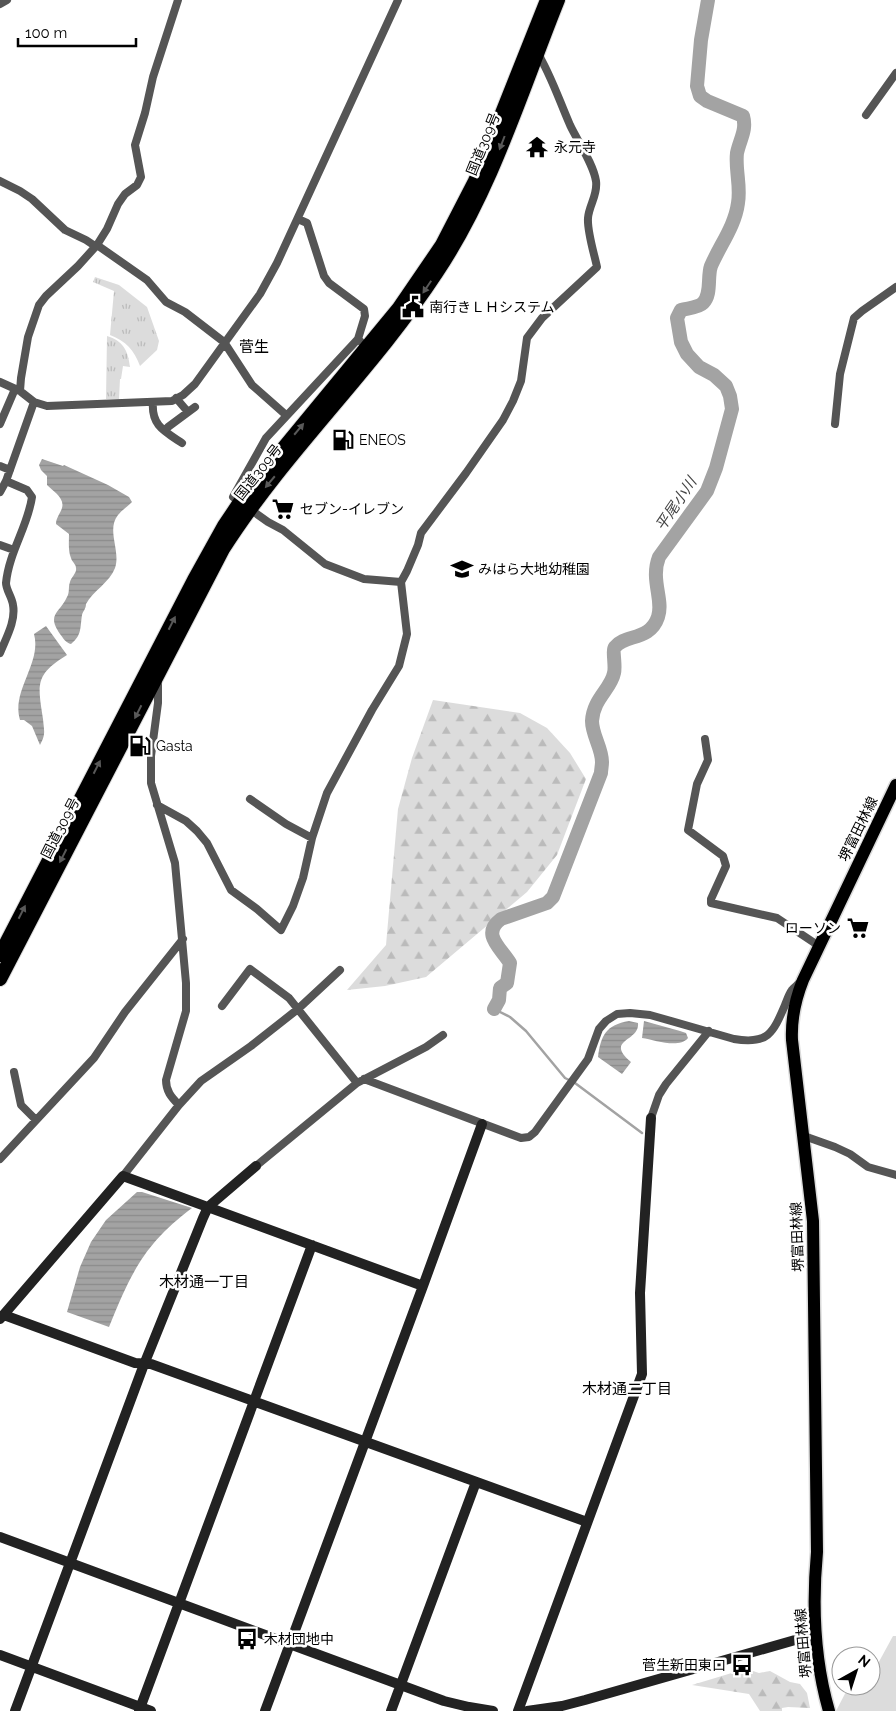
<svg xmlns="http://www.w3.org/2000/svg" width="896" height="1711" font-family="Raleway,'Noto Sans JP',sans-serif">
  <defs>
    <pattern id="forest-firs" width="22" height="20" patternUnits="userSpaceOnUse" patternTransform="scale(1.25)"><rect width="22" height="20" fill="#dcdcdc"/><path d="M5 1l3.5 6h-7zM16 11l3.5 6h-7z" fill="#bbb"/></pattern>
    <pattern id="park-tufts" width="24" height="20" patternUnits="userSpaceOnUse" patternTransform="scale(1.25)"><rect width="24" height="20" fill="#dcdcdc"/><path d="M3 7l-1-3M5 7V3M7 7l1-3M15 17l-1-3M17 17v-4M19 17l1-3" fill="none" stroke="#bbb"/></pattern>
    <pattern id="water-rules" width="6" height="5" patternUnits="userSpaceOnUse" patternTransform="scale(1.25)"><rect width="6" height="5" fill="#a3a3a3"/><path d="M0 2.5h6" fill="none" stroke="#8b8b8b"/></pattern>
  </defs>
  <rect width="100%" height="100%" fill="#fff"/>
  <path fill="#dcdcdc" d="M893,1636H896V1711H836L849,1686H871V1671L875,1669Z"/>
  <path fill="url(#forest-firs)" d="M433,700L520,713L547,728L570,753L586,779L557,855L527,892L426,977L385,986L347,990L386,945L398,809L412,758Z
    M750,1670L759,1673L770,1671L790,1682L800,1684L807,1693L810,1708L788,1707L782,1708V1711H760L749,1694L692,1685L735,1672Z"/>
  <path fill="url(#park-tufts)" d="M95,277L119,285L147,307L159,341L157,350L140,366C134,350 126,341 110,335L114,291L93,282Z
    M107,336C123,341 128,350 130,367L123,366L121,379H120L119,399H106Z"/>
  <path fill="url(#water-rules)" d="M42,459L63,466L64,465L108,485L129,497L132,502C128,506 122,510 118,515C106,530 121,551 115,568C110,582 93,591 86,604C86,609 83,611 82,615C80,628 82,635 71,644C66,643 63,638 60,634C46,614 60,613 67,597C70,592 68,587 70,582C71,577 77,573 76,568C76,564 72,562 71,558C68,551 69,542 69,534L56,524C56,518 60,514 62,508C65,498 53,491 47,485V476L41,470L39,465Z
    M46,626L67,655C34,675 38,685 43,719C44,731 46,734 40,745L32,726L24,720H20C11,691 42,663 34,634Z
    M629,1021L638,1023C640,1042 604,1039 631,1062L622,1074L598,1057C601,1035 606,1025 629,1021Z
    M644,1021L680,1031L686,1033L688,1038C679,1049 655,1040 642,1038Z
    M137,1192H142L192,1208C144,1244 131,1273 109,1327L67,1312L80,1267L91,1242L106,1220Z"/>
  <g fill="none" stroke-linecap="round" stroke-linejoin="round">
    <path stroke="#a3a3a3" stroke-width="2.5" d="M494,1009L510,1017L526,1031L565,1078L575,1083L642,1133"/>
    <path stroke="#a3a3a3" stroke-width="14" d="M494,1009L499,1000L500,988L507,983L510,963C500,947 481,934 501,919L547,903L553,897L601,773C601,770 602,766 602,762C602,748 592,735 592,721C593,699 611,689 614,673C616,666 612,651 615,647C625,634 650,641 658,617C664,600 650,580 659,557L707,491L716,468L732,409L730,396L726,386L714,375L699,367L687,354L681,342L677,318L681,310C688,308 698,308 703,303C712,294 707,277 711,266C720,245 735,226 738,203C741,186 735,169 737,153C740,139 747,130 743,116L707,101L700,96L697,86L701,40L708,0"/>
    <g stroke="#dbdbdb" stroke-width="15">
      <path id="primary" d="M829,1711C814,1659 812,1606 817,1552L813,1221L792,1040C791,1018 795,1000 803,980L896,785"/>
    </g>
    <g stroke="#dbdbdb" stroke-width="16">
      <path id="highway" d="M0,955L194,580L224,526L244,496L399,308L442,245L475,181L547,0
        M0,979L223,549C286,450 373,370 437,272C492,189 521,92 558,0"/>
    </g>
    <path stroke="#555" stroke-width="8" d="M0,4L7,0
      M866,115L896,73
      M0,181L20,191L32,199L65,230L86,240L95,246
      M298,219L307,223L324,276L329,283L364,309L365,316L358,339L361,342
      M97,245L147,280L166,302L185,312L224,342L252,385L286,415
      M358,339L266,438L233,497L268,522L283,530L325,564L364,579L401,582
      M0,382L20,391L34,402L47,406L172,401L183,395L195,384L260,294L277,263L398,0
      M20,391L21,378L28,337L39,305L46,296L78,266L97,245L107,229L118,204L125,194L137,185L141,177L135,145L145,113L153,77L178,0
      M176,398L188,412
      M153,402C151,425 164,431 182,443
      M0,424L15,389
      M835,424L840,374L854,318L862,311L896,287
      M168,427L195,407
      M0,466L10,470
      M0,492L6,481
      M0,545L14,550
      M0,653C6,638 16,621 13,605C12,597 6,590 6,583C9,552 28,526 32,497L27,490L6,481L34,402
      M157,679L158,685V703L151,756V783L175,863L186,983V1011L166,1080C166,1091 171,1097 179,1105
      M705,739L708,760L697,784L688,830L723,856L726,866L711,899V903L777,918L819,946
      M250,799L286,824L312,838
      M157,805L186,821L197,831L207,843L231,890L257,909L281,930L293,906L303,878L312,838L327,793L372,710L399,666L407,634L401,582L407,571L418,545L421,533L466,473L503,420L513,401L521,381L527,338L542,318L597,267C594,253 587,231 588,218C589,205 598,195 596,181C593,163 578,142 570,125C559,100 551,75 537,52
      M222,1006L250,969L289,998L357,1083
      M14,1072L21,1105L36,1120
      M364,1079L521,1138L529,1137L535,1132L588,1059L599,1029L606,1021L617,1014L630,1013L650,1015L734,1039C768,1045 773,1033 785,1005C787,1000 789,994 792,990C794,987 798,985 800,982
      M651,1118L659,1095L666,1084L709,1031
      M804,1136L835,1147L850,1154L868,1167L896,1175
      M0,1159L94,1058L125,1012L183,939
      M256,1166L357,1083L426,1047L443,1035
      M123,1176L179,1105L201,1081L251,1046L298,1009L340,970"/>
    <path stroke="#222" stroke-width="10" d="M423,1286L482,1124
      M4,1315L135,1363L151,1364L587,1522
      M0,1319L123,1176L423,1286L265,1711
      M0,1537L444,1701L469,1707L493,1711
      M0,1655L151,1711
      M15,1711L143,1367L203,1218L208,1207L256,1166
      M139,1711L312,1245
      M391,1711L476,1482
      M518,1711L642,1374L640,1293L651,1118
      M527,1711L562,1706L585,1700L816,1634"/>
    <use href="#primary" stroke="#000" stroke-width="12"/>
    <use href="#highway" stroke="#000" stroke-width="14"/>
  </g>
  <defs><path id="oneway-solid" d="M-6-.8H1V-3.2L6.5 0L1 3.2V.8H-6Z" transform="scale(1.25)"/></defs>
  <g fill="#595959">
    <use href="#oneway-solid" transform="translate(502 143) rotate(111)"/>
    <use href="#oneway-solid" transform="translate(427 287) rotate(124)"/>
    <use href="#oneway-solid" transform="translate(299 429) rotate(-50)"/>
    <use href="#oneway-solid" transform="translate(270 482) rotate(130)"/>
    <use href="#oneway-solid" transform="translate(172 623) rotate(-63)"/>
    <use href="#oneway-solid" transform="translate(138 712) rotate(117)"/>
    <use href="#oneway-solid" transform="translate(97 767) rotate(-63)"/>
    <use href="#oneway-solid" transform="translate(63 856) rotate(117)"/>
    <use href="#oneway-solid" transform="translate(22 912) rotate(-63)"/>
  </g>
  <defs>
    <g id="temple-bare" transform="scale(1.725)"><path d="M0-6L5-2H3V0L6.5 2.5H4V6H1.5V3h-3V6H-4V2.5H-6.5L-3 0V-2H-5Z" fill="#000" stroke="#fff" stroke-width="2.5" paint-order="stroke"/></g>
    <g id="civic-bare" transform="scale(1.725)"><path d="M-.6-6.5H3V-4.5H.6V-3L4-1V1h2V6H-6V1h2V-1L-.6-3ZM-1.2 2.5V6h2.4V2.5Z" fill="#000" stroke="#fff" stroke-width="2.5" paint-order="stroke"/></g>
    <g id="fuel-bare" transform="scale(1.725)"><path d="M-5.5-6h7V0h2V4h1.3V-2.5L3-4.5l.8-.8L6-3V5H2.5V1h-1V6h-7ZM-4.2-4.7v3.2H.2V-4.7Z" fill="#000" stroke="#fff" stroke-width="2.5" paint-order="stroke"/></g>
    <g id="supermarket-bare" transform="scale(1.725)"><path d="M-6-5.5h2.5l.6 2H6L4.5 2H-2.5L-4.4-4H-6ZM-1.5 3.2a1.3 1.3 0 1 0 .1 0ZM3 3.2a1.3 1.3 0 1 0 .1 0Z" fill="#000" stroke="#fff" stroke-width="2.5" paint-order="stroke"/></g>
    <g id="school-bare" transform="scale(1.725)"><path d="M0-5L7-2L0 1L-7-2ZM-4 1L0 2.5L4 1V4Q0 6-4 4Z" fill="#000" stroke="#fff" stroke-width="2.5" paint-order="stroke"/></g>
    <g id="bus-bare" transform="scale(1.725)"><path d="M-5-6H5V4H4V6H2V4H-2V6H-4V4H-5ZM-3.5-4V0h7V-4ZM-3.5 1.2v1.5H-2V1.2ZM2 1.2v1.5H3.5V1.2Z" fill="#000" stroke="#fff" stroke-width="2.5" paint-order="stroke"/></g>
  </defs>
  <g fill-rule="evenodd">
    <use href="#temple-bare" x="537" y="147"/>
    <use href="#civic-bare" x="413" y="307"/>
    <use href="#fuel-bare" x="343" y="440"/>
    <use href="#supermarket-bare" x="283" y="509"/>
    <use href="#school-bare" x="462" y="569"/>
    <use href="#fuel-bare" x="140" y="746"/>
    <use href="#supermarket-bare" x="858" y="928"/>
    <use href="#bus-bare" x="247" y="1639"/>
    <use href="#bus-bare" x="742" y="1665"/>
  </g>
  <g text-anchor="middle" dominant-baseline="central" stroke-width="5" stroke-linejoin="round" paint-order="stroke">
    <g font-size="14" fill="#000" stroke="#fff">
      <text transform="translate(483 144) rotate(-68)">国道309号</text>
      <text transform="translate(258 472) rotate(-52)">国道309号</text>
      <text transform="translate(60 828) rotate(-63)">国道309号</text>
      <text transform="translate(858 829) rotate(-64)">堺富田林線</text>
      <text transform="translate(797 1237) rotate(-92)">堺富田林線</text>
      <text transform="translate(803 1643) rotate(-95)">堺富田林線</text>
    </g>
    <g font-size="14" fill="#000" stroke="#fff" text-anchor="start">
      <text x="554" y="147">永元寺</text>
      <text x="429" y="307">南行きＬＨシステム</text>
      <text x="359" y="440">ENEOS</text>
      <text x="300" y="509">セブン-イレブン</text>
      <text x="478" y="569">みはら大地幼稚園</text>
      <text x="156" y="746">Gasta</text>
      <text x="841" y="928" text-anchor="end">ローソン</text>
      <text x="264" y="1639">木材団地中</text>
      <text x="726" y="1665" text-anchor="end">菅生新田東口</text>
    </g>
    <g font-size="15" fill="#000" stroke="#fff">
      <text x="254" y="347">菅生</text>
      <text x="204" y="1282">木材通一丁目</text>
      <text x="627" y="1389">木材通二丁目</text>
    </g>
    <g font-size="15" font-style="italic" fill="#444" stroke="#fff">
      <text transform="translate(676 504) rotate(-56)">平尾小川</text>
    </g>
  </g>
  <g transform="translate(856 1671) rotate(39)"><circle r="24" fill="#ffffff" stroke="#999999"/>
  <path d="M0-4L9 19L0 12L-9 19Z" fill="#000000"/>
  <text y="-8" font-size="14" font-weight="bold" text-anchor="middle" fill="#000000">N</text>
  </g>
  <path d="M18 38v8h118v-8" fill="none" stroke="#000000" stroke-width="2.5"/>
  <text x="25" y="38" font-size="15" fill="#000000" stroke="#ffffff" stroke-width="4" paint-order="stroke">100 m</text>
</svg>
